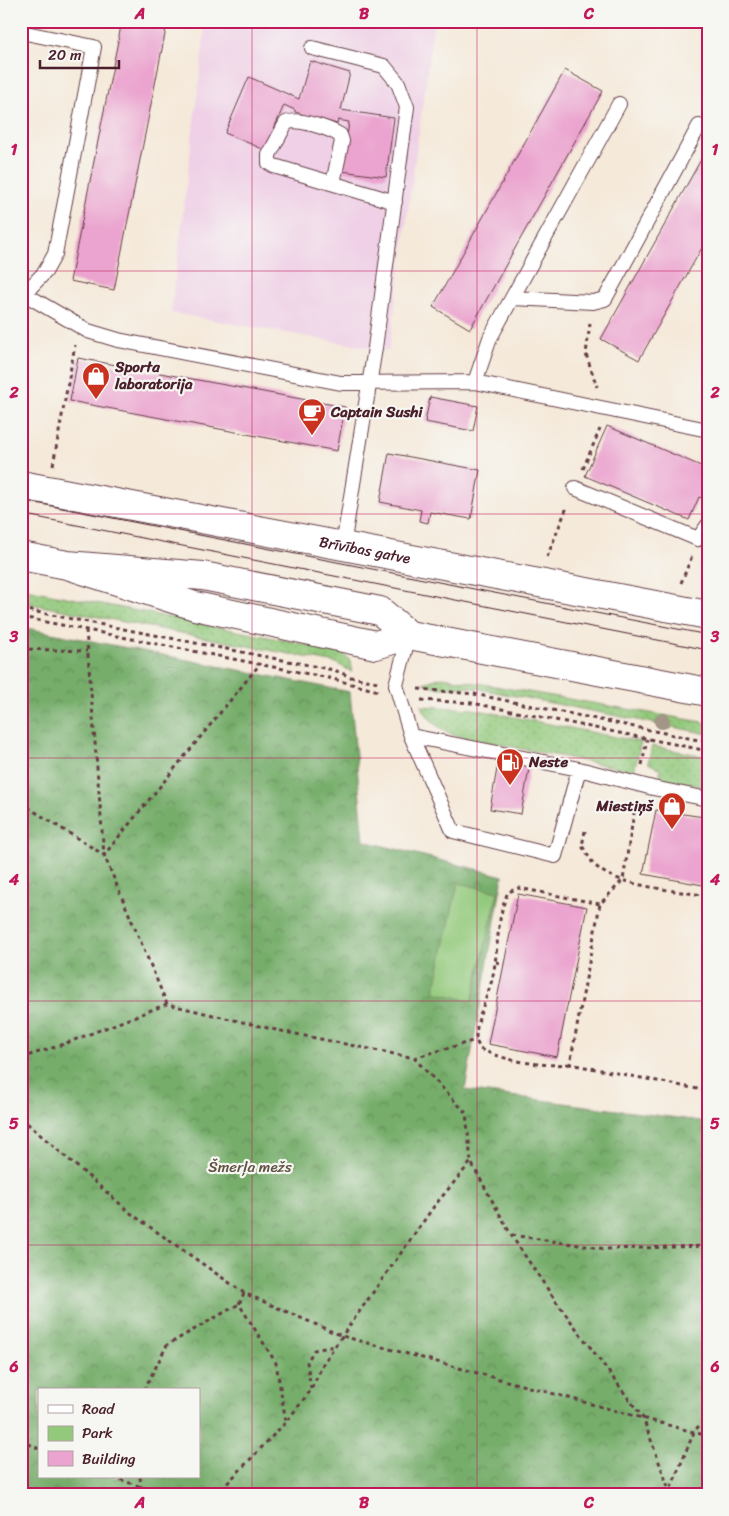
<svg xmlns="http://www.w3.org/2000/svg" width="729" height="1516" font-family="Sriracha,sans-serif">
  <defs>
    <pattern id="grass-dots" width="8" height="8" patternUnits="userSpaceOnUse" patternTransform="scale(1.25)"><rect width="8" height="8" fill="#93c97b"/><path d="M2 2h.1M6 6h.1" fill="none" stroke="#80ac6a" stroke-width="1.8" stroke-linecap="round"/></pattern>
    <pattern id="forest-crowns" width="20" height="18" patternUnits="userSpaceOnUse" patternTransform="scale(1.25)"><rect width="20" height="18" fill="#76ad6b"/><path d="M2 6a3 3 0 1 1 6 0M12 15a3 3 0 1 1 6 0" fill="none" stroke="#638c58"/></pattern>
  </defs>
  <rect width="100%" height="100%" fill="#f6f6f2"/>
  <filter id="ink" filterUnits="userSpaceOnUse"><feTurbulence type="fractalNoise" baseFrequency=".02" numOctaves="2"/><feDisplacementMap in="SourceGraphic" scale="10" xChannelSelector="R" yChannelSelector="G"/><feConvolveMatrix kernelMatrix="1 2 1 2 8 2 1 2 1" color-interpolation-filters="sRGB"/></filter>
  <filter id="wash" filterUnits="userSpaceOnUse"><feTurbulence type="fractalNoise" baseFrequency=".0096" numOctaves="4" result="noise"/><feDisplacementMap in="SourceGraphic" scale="20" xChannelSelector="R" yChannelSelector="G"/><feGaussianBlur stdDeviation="1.12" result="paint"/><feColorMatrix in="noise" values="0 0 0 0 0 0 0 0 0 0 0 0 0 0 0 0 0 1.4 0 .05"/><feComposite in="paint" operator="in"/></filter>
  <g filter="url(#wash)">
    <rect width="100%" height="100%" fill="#f5e9d9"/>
    <path fill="#efd0e6" d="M206,21H434L389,351L171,313Z"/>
    <path fill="url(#grass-dots)" stroke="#6e7453" d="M21,588L339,651C348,657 353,661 352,672L336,663L21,602Z
      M442,677L708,723V734L470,687L440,688L423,683Z
      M421,706L473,709L641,742L634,771L453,735C438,728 430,721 421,706Z
      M652,746L708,757V788L660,778V769L648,763Z"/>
    <path fill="url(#forest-crowns)" stroke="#60664b" fill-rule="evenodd" d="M21,627L350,692L364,841L503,876L465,1090L708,1122V1495H21ZM39,1390H199V1477H39Z"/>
    <path fill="#93c97b" stroke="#6e7453" d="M458,883L498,892L472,1001L434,992Z"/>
    <g id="blocks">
      <path fill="#eba4cf" d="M122,21L167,24L114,290L70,281Z
        M310,61L350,73L341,110L394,118L386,177L342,171L349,122L338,120L337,124L295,112V110L284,105L265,150L225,133L249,77L299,99Z
        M565,70L603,91L470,329L433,307Z
        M708,147V237L639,360L601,339Z
        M78,358L345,407L337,451L70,401Z
        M430,397L478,406L473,431L425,422Z
        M607,426L708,469V500L699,497L689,520L585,476Z
        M389,453L480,470L471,519L430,512L428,523L419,521L421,510L380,502Z
        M499,757L530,763L521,814L490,809Z
        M656,810L704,817L705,813L708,814V886L643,874Z
        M518,894L587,907L557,1057L488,1044Z"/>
    </g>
  </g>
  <g filter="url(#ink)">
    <use href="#blocks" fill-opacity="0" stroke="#643d45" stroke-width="1"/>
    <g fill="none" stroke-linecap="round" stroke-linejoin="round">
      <g stroke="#643d45" stroke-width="16">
        <path id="lane" d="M21,32L94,47L55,254L45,272L24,294
          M312,48L384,66L398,83L407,107L375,348L343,546
          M333,183L342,141L340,135C330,129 297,117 286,123L269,155V163L274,166L395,202
          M21,292L88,331L118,340L341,383L475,382L708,430
          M513,298L593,302L605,299L699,126
          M475,382L490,338L619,104
          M575,488L698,539L708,525
          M409,635L396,685L411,736L579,769L653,788L708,799
          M411,736L453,831L555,856L579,769"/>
      </g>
      <g stroke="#643d45" stroke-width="30">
        <g id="street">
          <path id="s1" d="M21,485L708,615"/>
        </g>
      </g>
      <g stroke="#643d45" stroke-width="30">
        <path id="highway" d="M21,556L67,565L195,606L376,645L409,635
          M67,565L203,576L380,611L409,635L708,692"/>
      </g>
      <path stroke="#643d45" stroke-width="3" stroke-dasharray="4 4" stroke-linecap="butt" d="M590,323L586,354L597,387
        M53,465L75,345
        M583,469L600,429
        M547,557L567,507
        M681,583L692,556
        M21,609L334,670L351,677L378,682
        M21,617L329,678L378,691
        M86,630L104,855L167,1004
        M21,649L87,651
        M418,689L474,694L708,742
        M421,700L472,703L708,751
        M642,765L647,739
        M21,803L104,855L260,664
        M640,805L634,813L623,880L600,904L570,1064L708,1091
        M585,831L582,846C587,853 591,863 598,868C618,886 680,891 708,896
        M496,962L504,964
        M21,1058L64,1044L167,1004L276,1030L414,1058L466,1113L471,1162L511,1235L555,1300L643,1418L671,1495
        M414,1058L476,1040
        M570,1064C541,1067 506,1061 480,1049C479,1046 476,1042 476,1038C476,1016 489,996 493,975C499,946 496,919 508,892L519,888L600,904
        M21,1118L133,1215L244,1293L342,1336L708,1436
        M512,1235L606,1249L708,1246
        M244,1293L239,1304L276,1363L286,1422
        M311,1389L307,1362L314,1350L335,1346
        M144,1390L167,1345L239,1304
        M21,1440L39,1449
        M113,1477L164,1495
        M140,1477L141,1486
        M216,1495L286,1422L311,1390L323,1364L342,1336L435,1205L471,1162
        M668,1495L694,1432L708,1414"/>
      <use href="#lane" stroke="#fff" stroke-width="14"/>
      <use href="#street" stroke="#fff" stroke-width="28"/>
      <use href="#highway" stroke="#fff" stroke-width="28"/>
      <path stroke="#4a1f2b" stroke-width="1" d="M21,500L708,635
        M21,514L708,650"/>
    </g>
    <circle fill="#a39686" cx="662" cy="721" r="8"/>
  </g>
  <path fill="none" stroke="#c2185b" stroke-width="1" stroke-opacity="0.55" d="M252,21V1495M477,21V1495M21,271H708M21,514H708M21,758H708M21,1001H708M21,1245H708"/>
  <defs>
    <g id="shop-pin" transform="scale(1.4375)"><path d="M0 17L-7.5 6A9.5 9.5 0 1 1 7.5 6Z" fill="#c8321e" stroke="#f6f6f2"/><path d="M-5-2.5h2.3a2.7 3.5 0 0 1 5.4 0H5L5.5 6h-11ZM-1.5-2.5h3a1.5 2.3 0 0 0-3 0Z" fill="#fff"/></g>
    <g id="cafe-pin" transform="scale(1.4375)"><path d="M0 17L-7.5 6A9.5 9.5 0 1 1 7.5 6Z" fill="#c8321e" stroke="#f6f6f2"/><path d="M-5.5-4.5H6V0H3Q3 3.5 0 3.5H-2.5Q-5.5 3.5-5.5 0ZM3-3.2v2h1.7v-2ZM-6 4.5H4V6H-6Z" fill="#fff"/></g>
    <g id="fuel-pin" transform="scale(1.4375)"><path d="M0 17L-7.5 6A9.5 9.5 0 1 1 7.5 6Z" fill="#c8321e" stroke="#f6f6f2"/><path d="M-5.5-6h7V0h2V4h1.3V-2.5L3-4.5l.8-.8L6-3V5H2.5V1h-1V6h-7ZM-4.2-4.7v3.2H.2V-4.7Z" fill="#fff"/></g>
  </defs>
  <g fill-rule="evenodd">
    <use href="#shop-pin" x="96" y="376"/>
    <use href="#cafe-pin" x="312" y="412"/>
    <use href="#fuel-pin" x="510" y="762"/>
    <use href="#shop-pin" x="672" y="806"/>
  </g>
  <g text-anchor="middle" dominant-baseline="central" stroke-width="4.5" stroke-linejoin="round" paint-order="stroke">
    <g font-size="15" font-weight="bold" fill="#4a1f2b" stroke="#f6f6f2" text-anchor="start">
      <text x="115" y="367">Sporta<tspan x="115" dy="17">laboratorija</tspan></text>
      <text x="331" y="412">Captain Sushi</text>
      <text x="529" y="762">Neste</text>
      <text x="653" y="806" text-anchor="end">Miestiņš</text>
    </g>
    <g font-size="15" fill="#4a1f2b" stroke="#f6f6f2">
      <text stroke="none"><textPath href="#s1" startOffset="350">Brīvības gatve</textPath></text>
    </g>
    <g font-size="15" fill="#605243" stroke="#f6f6f2">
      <text x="250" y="1167">Šmerļa mežs</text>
    </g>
  </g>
  <rect width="729" height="1516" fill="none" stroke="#f6f6f2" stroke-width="55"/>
  <rect x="38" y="1388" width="162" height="90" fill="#f6f6f2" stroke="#b1a0a2"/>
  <rect x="48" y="1405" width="25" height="8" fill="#ffffff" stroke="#b1a0a2"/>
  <text x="82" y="1414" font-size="15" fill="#4a1f2b">Road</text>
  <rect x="48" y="1426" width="25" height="15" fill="#93c97b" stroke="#b1a0a2"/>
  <text x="82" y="1438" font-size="15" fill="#4a1f2b">Park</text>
  <rect x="48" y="1451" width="25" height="15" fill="#eba4cf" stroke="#b1a0a2"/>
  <text x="82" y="1464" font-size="15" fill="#4a1f2b">Building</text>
  <path d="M40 60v8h79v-8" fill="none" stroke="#4a1f2b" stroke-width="2.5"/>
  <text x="48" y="60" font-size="15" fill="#4a1f2b" stroke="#f6f6f2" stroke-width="4" paint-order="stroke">20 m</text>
  <rect x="28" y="28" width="674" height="1460" fill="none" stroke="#c2185b" stroke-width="2"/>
  <g font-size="16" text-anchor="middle" font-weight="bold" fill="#c2185b">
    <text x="140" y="19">A</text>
    <text x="364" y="19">B</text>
    <text x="589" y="19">C</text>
    <text x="14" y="155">1</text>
    <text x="715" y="155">1</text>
    <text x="14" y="398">2</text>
    <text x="715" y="398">2</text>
    <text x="14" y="642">3</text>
    <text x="715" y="642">3</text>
    <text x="14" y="885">4</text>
    <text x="715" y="885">4</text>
    <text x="14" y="1129">5</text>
    <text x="715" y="1129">5</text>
    <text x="14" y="1372">6</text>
    <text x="715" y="1372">6</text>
    <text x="140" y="1508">A</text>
    <text x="364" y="1508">B</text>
    <text x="589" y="1508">C</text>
  </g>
</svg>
